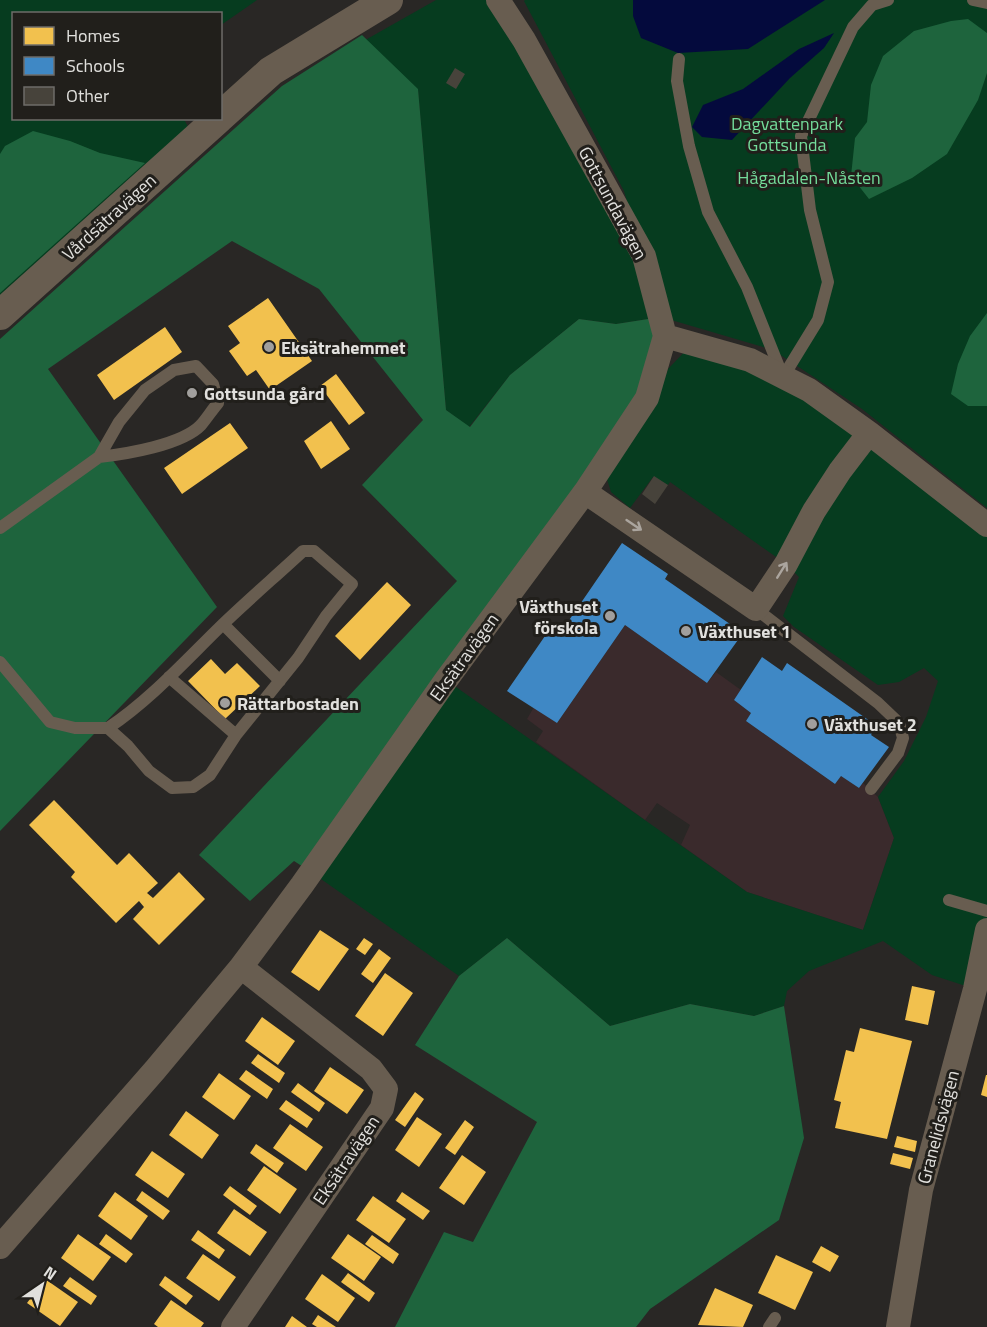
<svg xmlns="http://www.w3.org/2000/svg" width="987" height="1327" font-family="'Titillium Web',sans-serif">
  <rect width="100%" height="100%" fill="#292725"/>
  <path fill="#3a2a2c" d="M625,625L707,683L716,672L741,690L734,700L751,713L746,721L835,784L841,776L859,788L863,783L878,797L894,838L863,930L747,892L681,845L690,825L657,803L645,820L536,742L543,731L527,719L534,707L557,723Z"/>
  <path fill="#063c1f" d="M0,0H257L221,25L220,14H14V118L184,119L190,131L0,296Z
    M436,0H498L641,249L624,191L524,1L525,0H987V508L862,409L773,350L661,317L616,324L579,319L510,375L469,427L446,410L418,90L360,43Z
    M693,343L750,360L987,525V930L975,989L932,975L883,941L809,971L787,991L784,1006L754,1016L690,1004L610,1026L507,938L459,976L311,872L446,680L747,892L863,930L894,838L878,797L904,761L926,717L938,681L924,668L899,682L878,685L794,627L783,616L799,577L786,564L670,482L668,485L653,477L630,508L611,492L607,479L662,387L668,369Z"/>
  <path fill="#1e643d" d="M968,19L987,33V73L978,100L947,154L912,178L869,199L851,176L855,138L867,122L871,85L883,56L914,31L951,21Z
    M362,35L418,89L446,410L470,427L510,375L579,319L616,324L661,317L647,398L311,872L294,861L250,901L199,855L457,581L362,485L423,420L319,289L232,241L48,369L217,607L0,831V339L282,86Z
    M33,131L70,141L100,153L145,163L0,293V154L5,146Z
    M987,313V406H968L951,394L958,364L970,336Z
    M507,938L610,1026L690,1004L754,1016L784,1006L804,1138L779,1220L650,1309L636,1327H395L444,1232L473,1242L537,1122L415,1045L459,976Z"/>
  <path fill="#040a3d" d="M633,0H825L748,49L678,53L641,38L633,16Z
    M834,33L824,48L790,78L732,140L702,137L692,127L703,105L743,89L799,49Z"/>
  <path fill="#f2c14e" d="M268,298L312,361L270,390L256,370L247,376L229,351L240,343L228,326Z
    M165,327L182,352L114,400L97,375Z
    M336,374L365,413L349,425L320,386Z
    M331,421L350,449L321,469L304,441Z
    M230,423L248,448L182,494L164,468Z
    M387,582L411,605L360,660L335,636Z
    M211,659L225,674L237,663L260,686L225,719L188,681Z
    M54,800L117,865L129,853L158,883L147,893L153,898L179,872L205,899L159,945L133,919L144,907L139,901L116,923L71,877L75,872L29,825Z
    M320,930L349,949L319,991L291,972Z
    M364,938L373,944L365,955L356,949Z
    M379,949L391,958L373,983L361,974Z
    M385,973L413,993L383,1036L355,1016Z
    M912,986L935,991L928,1025L905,1020Z
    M262,1017L295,1041L278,1065L245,1041Z
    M860,1028L912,1041L887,1139L835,1128L841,1102L834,1100L846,1050L854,1052Z
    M258,1054L285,1073L279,1083L251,1063Z
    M330,1067L364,1090L347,1114L314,1091Z
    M246,1070L273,1089L267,1099L239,1079Z
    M219,1073L251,1096L234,1120L202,1097Z
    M986,1075H987V1097L981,1095Z
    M298,1083L325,1103L319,1112L291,1092Z
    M415,1092L424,1099L405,1127L395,1120Z
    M286,1100L313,1119L307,1128L279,1109Z
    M186,1111L219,1135L202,1159L169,1135Z
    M417,1117L442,1134L419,1167L395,1150Z
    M465,1120L474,1127L455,1155L445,1148Z
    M290,1124L323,1147L306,1171L273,1148Z
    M897,1136L917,1141L915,1152L894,1147Z
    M256,1144L284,1163L277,1173L250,1153Z
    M152,1151L185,1174L168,1198L135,1175Z
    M893,1153L913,1158L910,1169L890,1164Z
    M462,1155L486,1172L464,1205L439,1188Z
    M264,1166L297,1189L280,1214L247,1190Z
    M230,1186L257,1206L250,1215L223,1195Z
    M142,1191L170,1211L163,1220L136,1200Z
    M115,1192L148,1216L131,1240L98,1216Z
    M402,1192L430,1211L423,1220L396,1201Z
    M373,1196L406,1219L389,1243L356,1220Z
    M234,1209L267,1232L250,1256L217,1233Z
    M198,1230L225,1250L219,1259L191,1240Z
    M78,1234L111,1257L93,1281L61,1258Z
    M106,1234L133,1254L126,1263L99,1244Z
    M348,1234L381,1257L364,1281L331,1258Z
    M372,1235L399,1254L393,1264L365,1244Z
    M821,1246L839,1256L830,1272L812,1262Z
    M203,1254L236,1277L219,1301L186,1278Z
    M776,1255L813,1272L795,1310L758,1293Z
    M348,1273L375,1293L369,1302L341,1282Z
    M322,1274L355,1298L338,1322L305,1299Z
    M165,1276L193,1296L186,1305L159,1285Z
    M70,1277L97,1296L91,1305L63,1286Z
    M45,1279L78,1302L60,1326L27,1303Z
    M715,1288L753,1305L743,1327L698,1325Z
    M171,1300L204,1323L201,1327H158L154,1324Z
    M318,1315L336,1327H317L312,1324Z
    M292,1316L307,1327H285Z"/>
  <path fill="#3f88c5" d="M622,543L668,574L665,579L743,633L707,683L625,625L557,723L507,691L554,623L563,629Z
    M762,657L782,671L787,663L877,726L871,735L889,747L859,788L841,776L835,784L746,721L751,713L734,700Z"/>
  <path fill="#47433b" d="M455,68L465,74L456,89L446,83Z
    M654,476L668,485L655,504L642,494Z"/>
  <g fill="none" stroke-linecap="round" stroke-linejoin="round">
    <path stroke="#685d50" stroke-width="12" d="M973,0L987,3
      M679,59L677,81L689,146L708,212L747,287L783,377L818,320L828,282L810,210L801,136L853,27L872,5L888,0
      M0,528L99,457L119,422L145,390L174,370L196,366L213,384L218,403C212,410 207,418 201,425C182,445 126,454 99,457
      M756,609L878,703L899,723L903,738L898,753L871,789
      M223,624L280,681
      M0,662L50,722L75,728H108L128,746L149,771L172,788L193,787L210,775L236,735L298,658L326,616L352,584L314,551H303C276,576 248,600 221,626C185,661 150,700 108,728
      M169,677L236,735
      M949,900L987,911
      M769,1327L775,1318"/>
    <path stroke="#685d50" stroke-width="24" d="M498,0L524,40L644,256L665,336L750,360L809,390L869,433L987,525
      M585,492L756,609L786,564L814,511L840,471L869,433
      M0,1247L155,1070L241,967L302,885L446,680L585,492L647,398L665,336
      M233,1327L382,1108L386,1089L371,1069L241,967
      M898,1327L921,1190L975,989L987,930"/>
    <path stroke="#685d50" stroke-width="30" d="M220,117L271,71L388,0
      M0,315L219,118"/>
  </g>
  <defs><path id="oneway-shaft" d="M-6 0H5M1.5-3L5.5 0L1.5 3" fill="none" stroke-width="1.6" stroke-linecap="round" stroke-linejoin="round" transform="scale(1.5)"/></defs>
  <g stroke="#aba59e">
    <use href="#oneway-shaft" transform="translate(634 525) rotate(34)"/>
    <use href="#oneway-shaft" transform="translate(782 570) rotate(-58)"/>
  </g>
  <g fill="#a19f9d" stroke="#211f1b" stroke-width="2">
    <circle cx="269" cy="347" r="6"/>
    <circle cx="192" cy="393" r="6"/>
    <circle cx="610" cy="616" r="6"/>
    <circle cx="686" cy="631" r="6"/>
    <circle cx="225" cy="703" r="6"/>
    <circle cx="812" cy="724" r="6"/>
  </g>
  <g text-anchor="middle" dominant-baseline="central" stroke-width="6" stroke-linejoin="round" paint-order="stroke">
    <g font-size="18" fill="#74dd9b" stroke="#211f1b">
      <text x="787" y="123">Dagvattenpark<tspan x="787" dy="21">Gottsunda</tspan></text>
      <text x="809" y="177">Hågadalen-Nåsten</text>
    </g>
    <g font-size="18" fill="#e1e0dd" stroke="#211f1b">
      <text transform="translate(613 203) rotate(62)">Gottsundavägen</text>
      <text transform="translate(109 217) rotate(-42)">Vårdsätravägen</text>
      <text transform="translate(464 657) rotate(-54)">Eksätravägen</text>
      <text transform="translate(938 1127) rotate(-75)">Granelidsvägen</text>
      <text transform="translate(346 1160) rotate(-56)">Eksätravägen</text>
    </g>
    <g font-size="18" font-weight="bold" fill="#e1e0dd" stroke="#211f1b" text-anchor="start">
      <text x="281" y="347">Eksätrahemmet</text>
      <text x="204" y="393">Gottsunda gård</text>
      <text x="598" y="606" text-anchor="end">Växthuset<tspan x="598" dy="21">förskola</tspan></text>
      <text x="698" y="631">Växthuset 1</text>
      <text x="237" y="703">Rättarbostaden</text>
      <text x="824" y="724">Växthuset 2</text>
    </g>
  </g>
  <rect x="12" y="12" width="210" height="108" fill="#211f1b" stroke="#6e6c69" stroke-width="1.5"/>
  <rect x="24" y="27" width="30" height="18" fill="#f2c14e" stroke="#6e6c69" stroke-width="1.5"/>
  <text x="66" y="42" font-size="18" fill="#e1e0dd">Homes</text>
  <rect x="24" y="57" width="30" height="18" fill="#3f88c5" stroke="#6e6c69" stroke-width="1.5"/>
  <text x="66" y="72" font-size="18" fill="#e1e0dd">Schools</text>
  <rect x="24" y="87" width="30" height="18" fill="#47433b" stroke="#6e6c69" stroke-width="1.5"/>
  <text x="66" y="102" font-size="18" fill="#e1e0dd">Other</text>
  <g transform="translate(42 1285) rotate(35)" stroke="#211f1b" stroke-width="4.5" paint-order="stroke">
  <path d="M0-4.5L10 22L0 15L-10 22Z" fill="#e1e0dd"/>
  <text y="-9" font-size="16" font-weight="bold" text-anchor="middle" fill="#e1e0dd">N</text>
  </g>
</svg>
